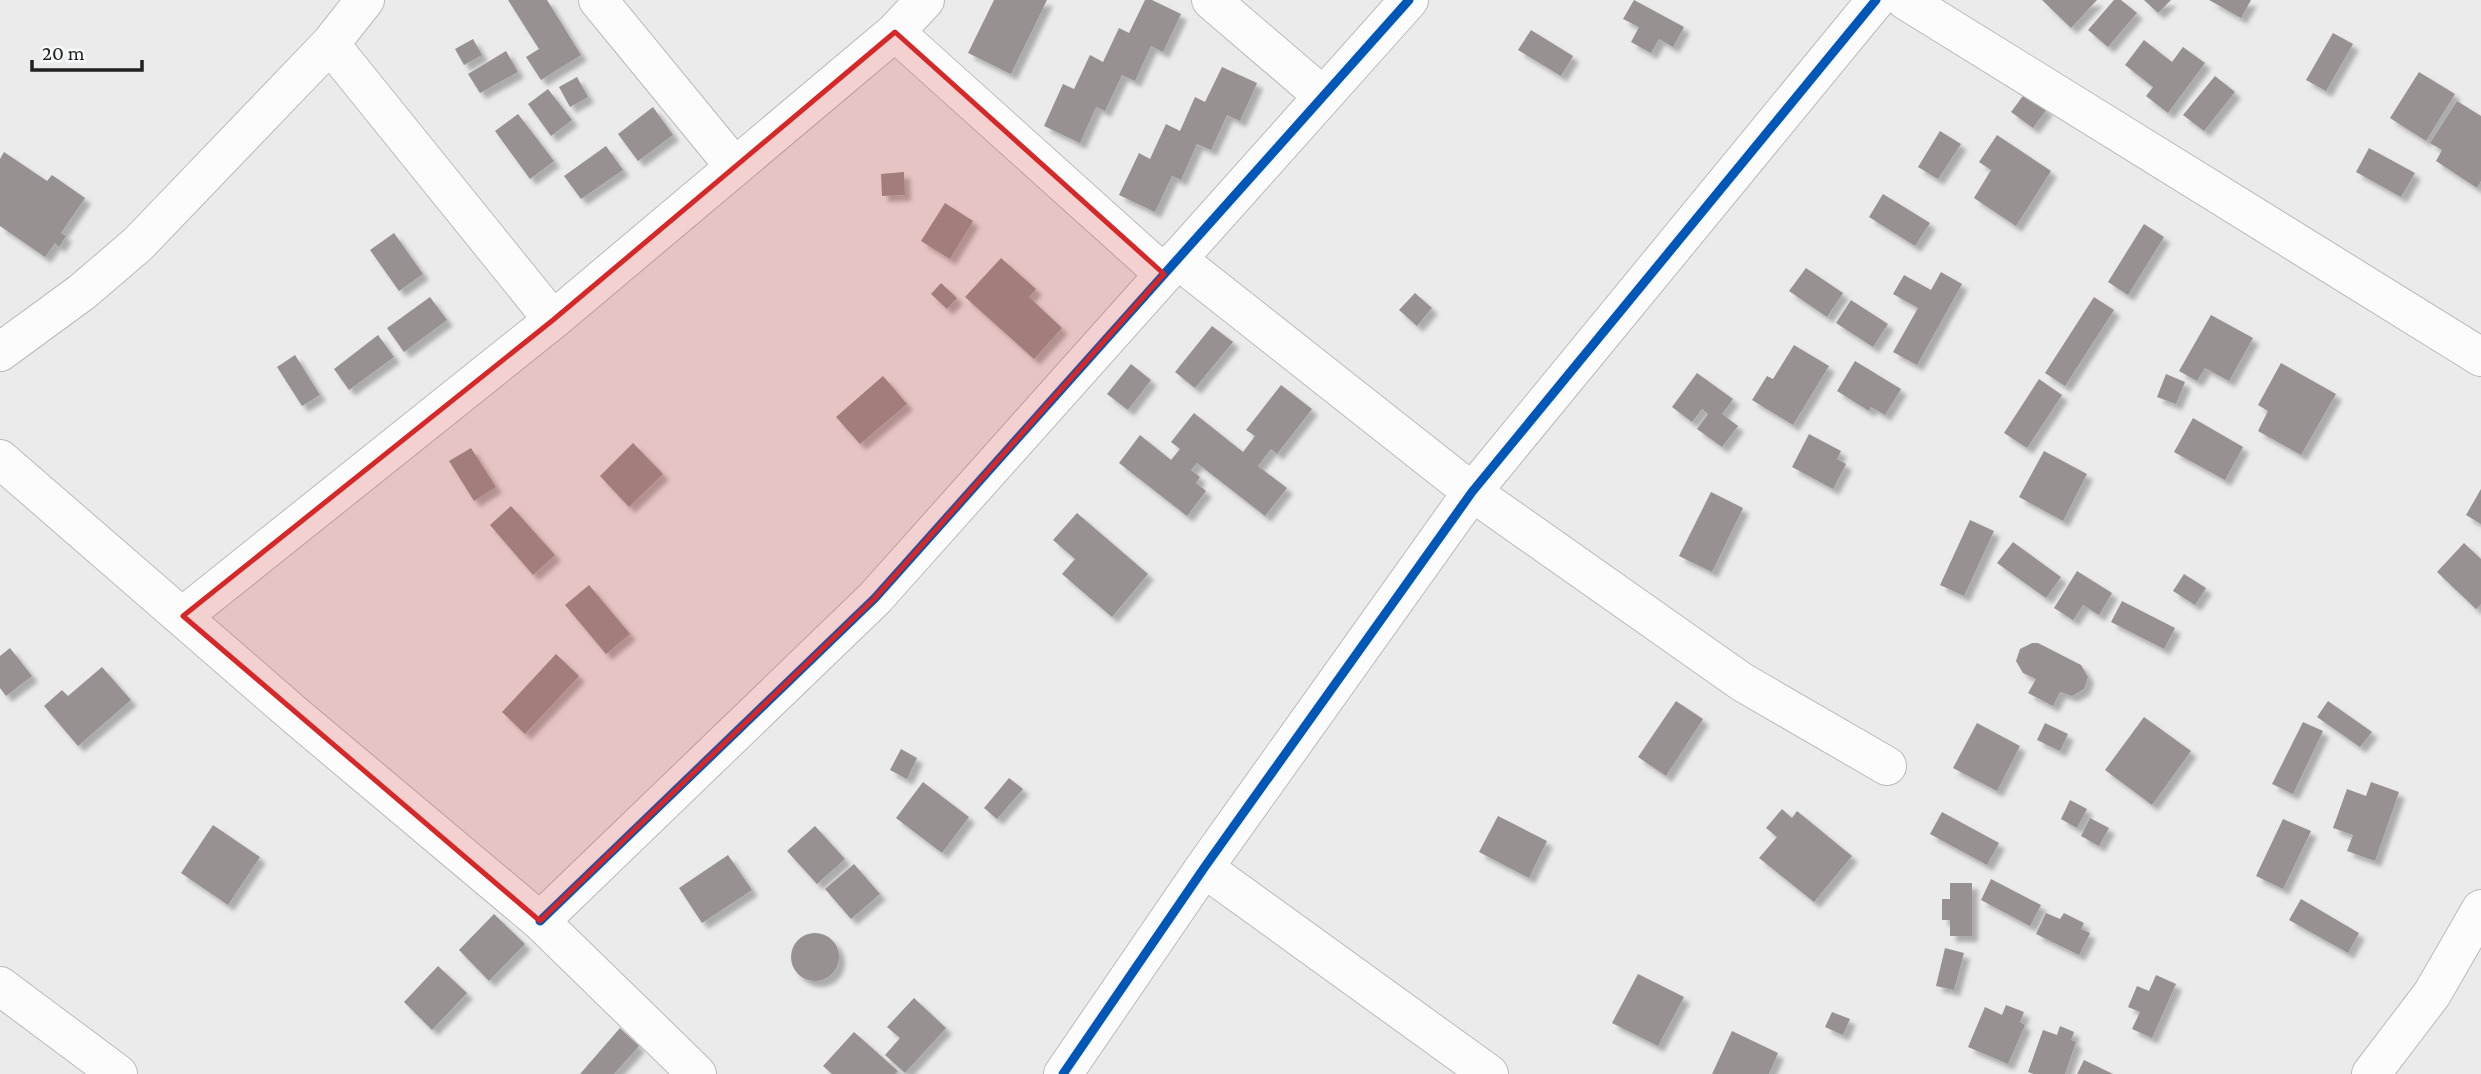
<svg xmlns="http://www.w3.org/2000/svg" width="2481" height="1074" font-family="'Crimson Pro',serif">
  <defs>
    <filter id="shadow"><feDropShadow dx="6" dy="6" stdDeviation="2" flood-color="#0004"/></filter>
  </defs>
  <rect width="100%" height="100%" fill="#ebebeb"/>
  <path fill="#979191" filter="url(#shadow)" d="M508,0H547L581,55L541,80L526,57L539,49Z
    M994,0H1047L1011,74L968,53Z
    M1145,0H1152L1181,14L1163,52L1151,46L1135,81L1122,75L1105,111L1096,107L1080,143L1044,126L1063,84L1074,89L1090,55L1103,62L1119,28L1129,33Z
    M1634,0L1684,27L1673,47L1659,39L1651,53L1631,42L1639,27L1623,19Z
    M2042,0H2097L2071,28Z
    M2114,0H2121L2137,13L2108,47L2088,30Z
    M2144,0H2171L2158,13Z
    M2209,0H2251L2241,18Z
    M1531,30L1573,56L1561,76L1518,50Z
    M2333,33L2353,44L2326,91L2306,80Z
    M473,39L482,55L464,65L455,49Z
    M2144,40L2172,62L2183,47L2205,63L2168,113L2146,96L2153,87L2125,65Z
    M506,51L518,72L480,93L468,74Z
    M1222,67L1257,83L1240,121L1227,115L1211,150L1197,144L1181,180L1172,176L1155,212L1119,195L1139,153L1150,159L1166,124L1180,131L1195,97L1205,102Z
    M2419,72L2455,94L2426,141L2390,118Z
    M2215,76L2235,92L2204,131L2183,115Z
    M577,77L588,97L570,107L559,87Z
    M548,89L572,120L551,136L528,104Z
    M2025,93L2047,109L2033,128L2011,112Z
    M2457,101L2481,116V181L2477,188L2436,161L2442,150L2430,143Z
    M653,107L673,135L638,161L618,134Z
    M518,114L554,161L530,179L495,131Z
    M1940,131L1961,144L1938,179L1918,167Z
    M1997,135L2051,171L2016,226L1974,198L1991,170L1979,162Z
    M606,146L623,170L581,199L564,176Z
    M2369,148L2415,173L2401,197L2356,172Z
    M4,152L47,181L52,175L85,198L61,233L66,236L59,247L55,243L45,257L0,226V159Z
    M904,172L905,195L882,196L881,174Z
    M1883,194L1930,223L1915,246L1869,217Z
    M945,203L973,221L950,259L921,241Z
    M2144,224L2164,237L2128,295L2108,282Z
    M394,233L423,274L399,291L370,250Z
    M1001,258L1036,289L1029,297L1062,328L1034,359L965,297Z
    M1806,268L1843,293L1827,317L1789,291Z
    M1941,272L1962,284L1917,365L1893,352L1918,308L1893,294L1904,275L1931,290Z
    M941,283L957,298L947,309L931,294Z
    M1415,293L1432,308L1417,326L1399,310Z
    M430,297L447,320L404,352L387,328Z
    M2094,297L2114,310L2065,386L2045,373Z
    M1851,300L1888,324L1873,347L1836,323Z
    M2211,315L2253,338L2229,381L2205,368L2197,381L2179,371Z
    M1212,326L1233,342L1195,388L1175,372Z
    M378,335L394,357L349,390L334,369Z
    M1794,345L1829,366L1793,425L1752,400L1767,376L1773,379Z
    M295,355L320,395L302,406L277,367Z
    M1855,361L1901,389L1885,415L1871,407L1869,411L1837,391Z
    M2281,363L2336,394L2301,455L2258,431L2268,411L2258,405Z
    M1131,364L1151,380L1128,410L1107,394Z
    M1697,373L1733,399L1722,414L1738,426L1722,447L1697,429L1708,414L1702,409L1692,422L1672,407Z
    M2166,374L2185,382L2176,404L2157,397Z
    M883,376L907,404L860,444L836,417Z
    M2039,379L2062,395L2027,448L2004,433Z
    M1281,385L1312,409L1277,454L1271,449L1258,466L1287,488L1265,516L1197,463L1191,470L1200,477L1196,483L1206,491L1187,516L1119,463L1140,435L1171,460L1180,449L1171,442L1194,413L1243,452L1255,436L1246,430Z
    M2193,418L2243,447L2225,480L2174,452Z
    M1809,434L1841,451L1837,459L1846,464L1833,489L1792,467Z
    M633,443L663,474L629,507L600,476Z
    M471,448L496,487L474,501L449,461Z
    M2044,451L2087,474L2063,521L2019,497Z
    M2481,489V524L2466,515Z
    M1711,492L1743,508L1712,572L1679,556Z
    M511,506L555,555L533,575L490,525Z
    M1077,513L1148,574L1112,617L1062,574L1075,559L1053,540Z
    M1970,520L1994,531L1964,596L1940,585Z
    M2013,542L2061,577L2046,598L1997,563Z
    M2464,543L2481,559V604L2476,609L2437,572Z
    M2077,571L2112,593L2099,615L2083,605L2073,620L2054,608Z
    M2184,574L2206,588L2195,605L2173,591Z
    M589,585L630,634L606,654L565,605Z
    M2122,601L2175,628L2164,649L2111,622Z
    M2032,643H2038L2081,665L2088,677L2084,689L2072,696L2060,692L2053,706L2028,693L2036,679L2023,673L2016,661L2020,649Z
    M10,648L32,676L6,696L0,688V656Z
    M556,654L579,676L525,734L502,712Z
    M102,667L131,700L78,746L44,706L62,690L68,696Z
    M1676,701L1703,719L1666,776L1638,757Z
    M2328,701L2372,732L2360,747L2317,717Z
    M2144,717L2191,751L2152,805L2105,770Z
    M2303,722L2323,731L2293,794L2272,784Z
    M1977,723L2020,746L1997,791L1953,768Z
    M2045,723L2068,734L2060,751L2037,740Z
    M901,749L917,758L907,779L890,770Z
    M1009,778L1023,789L997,819L984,808Z
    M923,782L969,817L942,853L896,818Z
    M2371,782L2399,792L2375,861L2347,851L2353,835L2333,828L2347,789L2366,796Z
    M2070,800L2087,809L2077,828L2061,819Z
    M1782,809L1792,818L1797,811L1852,856L1814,902L1759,858L1777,837L1766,828Z
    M1942,812L1999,843L1987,865L1930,834Z
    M1498,816L1547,841L1529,878L1479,852Z
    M2090,818L2109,828L2099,846L2081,836Z
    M2283,819L2311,831L2283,889L2256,876Z
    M213,825L260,857L228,905L181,873Z
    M815,826L845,859L817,884L787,851Z
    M728,855L752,890L702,923L679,888Z
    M854,864L880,894L851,919L825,889Z
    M1991,879L2041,905L2030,926L1981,900Z
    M1950,883H1972V936H1950V920H1942V899H1950Z
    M2301,899L2359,933L2348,953L2289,920Z
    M2046,913L2060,919L2064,913L2084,923L2081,929L2090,933L2079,955L2036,934Z
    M494,914L525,944L489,981L459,950Z
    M791 957a24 24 0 1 1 48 0a24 24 0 1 1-48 0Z
    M1945,948L1964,953L1954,990L1936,986Z
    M438,966L467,993L432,1030L404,1002Z
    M1638,974L1684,997L1658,1046L1612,1023Z
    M2156,975L2176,984L2152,1038L2132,1029L2140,1012L2128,1007L2137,986L2149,991Z
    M914,998L946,1028L905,1073L885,1055L900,1038L887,1027Z
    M2006,1005L2024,1012L2020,1022L2025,1025L2008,1064L1968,1047L1985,1007L2002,1015Z
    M1832,1012L1850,1019L1843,1035L1825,1027Z
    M2060,1026L2074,1032L2071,1040L2076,1042L2065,1074H2034L2028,1072L2043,1030L2057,1035Z
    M620,1028L639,1046L614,1074H580Z
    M1732,1031L1778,1053L1769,1074H1712Z
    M854,1032L898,1071L895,1074H832L823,1066Z
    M2084,1060L2113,1074H2077Z"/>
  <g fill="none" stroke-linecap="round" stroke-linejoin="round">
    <g stroke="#bababa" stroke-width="40">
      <path id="minor" d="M598,0L735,167
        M1211,0L1323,96
        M1905,0L2481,357
        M895,32L1164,274
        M330,44L553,320
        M1177,259L1472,492L1742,682L1887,766
        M0,352L82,292L138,244L330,44L365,0
        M0,459L296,716L540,921L697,1074
        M183,616L553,320L895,32L925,0
        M1204,868L1489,1074
        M540,921L875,598L1409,0
        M0,986L118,1074
        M1063,1074L1204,868L1472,492L1876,0
        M2371,1074L2432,994L2481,909"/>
    </g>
    <use href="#minor" stroke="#fcfcfc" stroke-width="38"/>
    <g stroke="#f7f8f9" stroke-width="13">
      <path id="cycleway" d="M540,921L875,598L1409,0
        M1063,1074L1204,868L1472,492L1876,0"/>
    </g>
    <use href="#cycleway" stroke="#0057b8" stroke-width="9"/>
  </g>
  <path fill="#d62828" fill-opacity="0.2" stroke="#d62828" stroke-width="5" stroke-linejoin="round" d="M895,32L1164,274L875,598L540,921L183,616L553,320Z"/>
  <path d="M32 60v10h110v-10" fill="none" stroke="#212121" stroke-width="3.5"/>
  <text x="42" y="60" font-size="21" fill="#212121" stroke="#f7f8f9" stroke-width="5" paint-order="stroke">20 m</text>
</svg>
